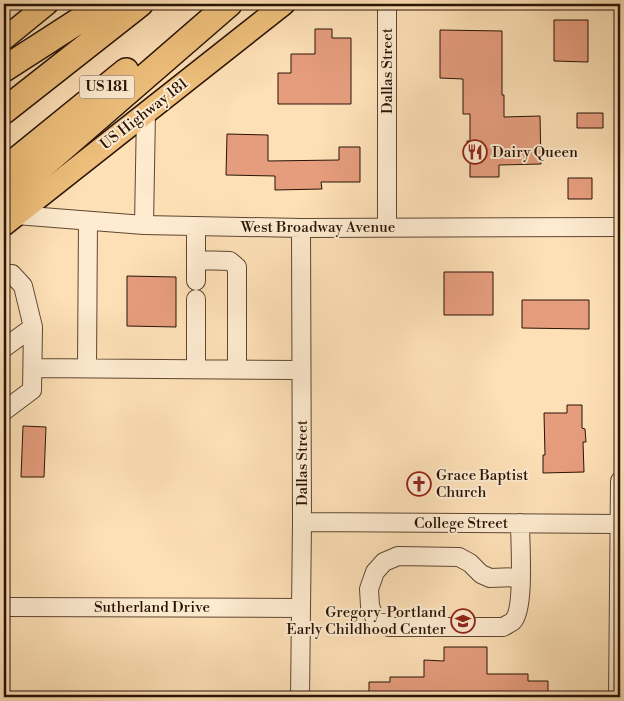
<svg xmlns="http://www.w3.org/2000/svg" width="624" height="701" font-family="'Libre Bodoni',serif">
  <rect width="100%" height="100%" fill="#fee0b7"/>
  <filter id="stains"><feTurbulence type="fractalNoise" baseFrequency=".004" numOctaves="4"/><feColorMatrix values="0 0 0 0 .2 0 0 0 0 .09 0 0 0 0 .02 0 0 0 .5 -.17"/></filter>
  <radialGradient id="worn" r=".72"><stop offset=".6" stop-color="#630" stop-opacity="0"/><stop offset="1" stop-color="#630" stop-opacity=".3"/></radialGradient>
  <path fill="#e69d7e" stroke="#281306" d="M554,20H588V62L554,61Z
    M315,29H332V38H351V104H278V73H291V54H315Z
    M440,30L502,31V95H504V117L540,116L541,164L499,165V177H470V155H467V141H470V114H463V79L440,78Z
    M577,113H603V128H577Z
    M227,134L268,135V161L339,160V147H360V182H321L322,189L275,190V176L226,175Z
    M568,178H592V199H568Z
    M444,272H493V315H444Z
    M127,276L176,277V327L127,326Z
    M522,300H589V329L522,328Z
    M567,405H582V428L585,429L586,442H583L584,472L543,473V455H545L544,413H567Z
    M23,426L46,427L44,477H21Z
    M444,647H487V674H528V681H548V697H369V682H390V677H424V660L444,661Z"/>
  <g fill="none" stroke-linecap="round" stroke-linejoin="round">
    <g stroke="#5e4632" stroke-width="20">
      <path id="minor" d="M387,4V228
        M16,215L144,225L301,228L620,227
        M144,225L146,112
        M196,226V281
        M196,260L230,261L237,267V369
        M4,275L12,274L23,286L33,327L32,390L4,411
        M196,299V369
        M4,348L33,327
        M33,368L301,370
        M87,368L88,221
        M302,522L620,524
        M520,577L490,578L481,574L470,563L459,557L398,556L384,562L375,572L369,589L370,606L375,619L389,627H503C506,625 511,623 513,621C525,609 520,542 520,523
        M4,607L301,608
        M300,697L302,522L301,228
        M618,697L620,481"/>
    </g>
    <g stroke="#281306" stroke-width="24">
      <path id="major" d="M4,39L47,4
        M4,225L284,4"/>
    </g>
    <g stroke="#281306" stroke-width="28">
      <path id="highway" d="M4,69L105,4
        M4,111L140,4
        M4,170L126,71
        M4,199L229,4"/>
    </g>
    <use href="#minor" stroke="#feebd0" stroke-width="18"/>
    <use href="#major" stroke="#efc07c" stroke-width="21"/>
    <use href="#highway" stroke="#efc07c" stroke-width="25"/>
  </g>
  <defs>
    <g id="restaurant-ring" transform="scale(1.25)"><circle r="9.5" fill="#feebd0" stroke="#8f2418" stroke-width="1.5"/><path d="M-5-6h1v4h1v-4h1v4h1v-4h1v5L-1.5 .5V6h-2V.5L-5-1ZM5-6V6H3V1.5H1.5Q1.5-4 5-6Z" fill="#8f2418"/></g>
    <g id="church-ring" transform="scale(1.25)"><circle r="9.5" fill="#feebd0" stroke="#8f2418" stroke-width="1.5"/><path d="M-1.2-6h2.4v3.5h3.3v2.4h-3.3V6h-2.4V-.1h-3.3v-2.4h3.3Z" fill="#8f2418"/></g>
    <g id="school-ring" transform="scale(1.25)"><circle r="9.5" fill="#feebd0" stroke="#8f2418" stroke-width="1.5"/><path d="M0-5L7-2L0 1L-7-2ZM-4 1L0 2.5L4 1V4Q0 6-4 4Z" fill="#8f2418"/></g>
  </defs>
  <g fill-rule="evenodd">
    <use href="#restaurant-ring" x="475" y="152"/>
    <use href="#church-ring" x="419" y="484"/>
    <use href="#school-ring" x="463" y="621"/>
  </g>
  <g text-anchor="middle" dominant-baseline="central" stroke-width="4" stroke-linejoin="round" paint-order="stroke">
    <rect fill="#feebd0" stroke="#685443" stroke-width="1" x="79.5" y="75.5" width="55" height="23" rx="4"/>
    <g font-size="14" font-weight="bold" fill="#281306">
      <text x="107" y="87">US 181</text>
    </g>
    <g font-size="15" fill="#281306" stroke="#feebd0">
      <text transform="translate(387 71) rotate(-90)">Dallas Street</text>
      <text transform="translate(144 114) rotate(-38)">US Highway 181</text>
      <text x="318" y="227">West Broadway Avenue</text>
      <text transform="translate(302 463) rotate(-90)">Dallas Street</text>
      <text x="461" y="523">College Street</text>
      <text x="152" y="607">Sutherland Drive</text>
    </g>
    <g font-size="15" fill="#281306" stroke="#feebd0" text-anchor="start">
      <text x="492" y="152">Dairy Queen</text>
      <text x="436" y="475">Grace Baptist<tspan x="436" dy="17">Church</tspan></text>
      <text x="446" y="612" text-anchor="end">Gregory-Portland<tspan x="446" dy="17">Early Childhood Center</tspan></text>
    </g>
  </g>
  <rect width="624" height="701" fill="none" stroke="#fee0b7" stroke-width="20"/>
  <rect x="5" y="5" width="614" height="691" fill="none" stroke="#281306" stroke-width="2.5"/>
  <rect x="10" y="10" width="604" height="681" fill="none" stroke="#281306"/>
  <rect width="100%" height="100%" filter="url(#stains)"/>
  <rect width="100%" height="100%" fill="url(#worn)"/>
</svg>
